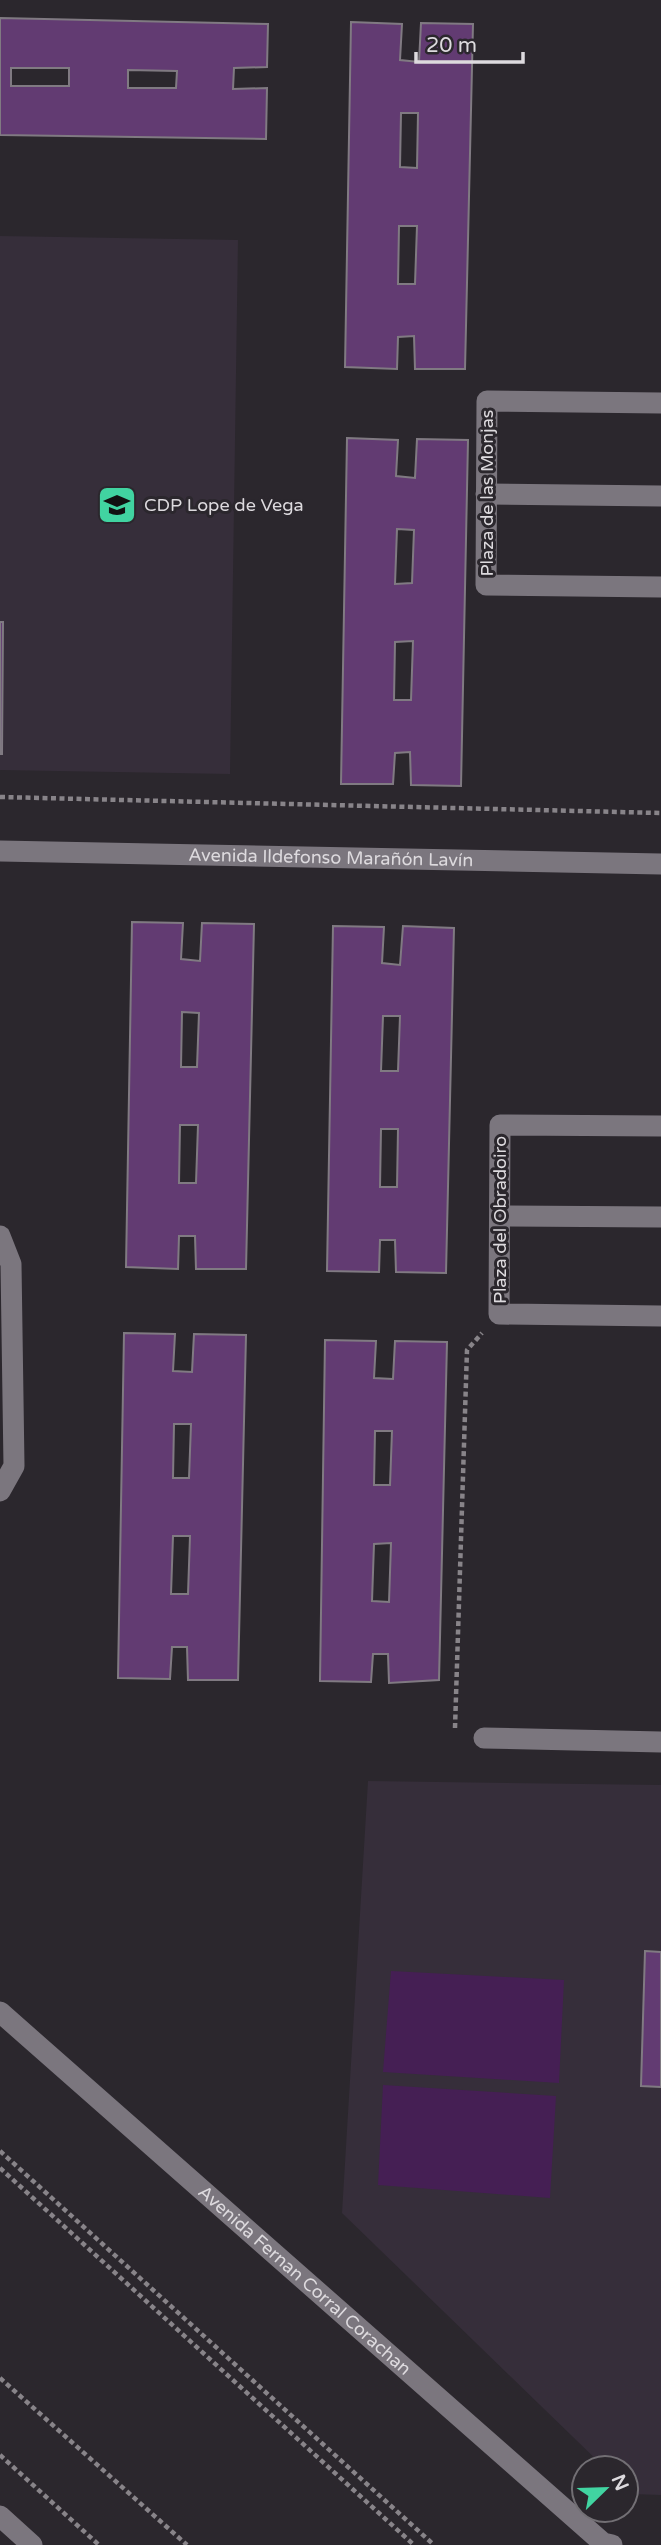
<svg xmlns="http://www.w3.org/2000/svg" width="661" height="2545" font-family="'Varela Round',sans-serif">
  <rect width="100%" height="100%" fill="#2b272d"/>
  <path fill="#362e3a" d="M0,236L238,240L230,774L0,770Z
    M368,1781L661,1785V2495L632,2494L626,2488V2468H605L342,2213Z"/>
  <path fill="#451f54" d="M391,1971L564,1980L559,2083L383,2072Z
    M383,2085L556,2096L550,2198L378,2185Z"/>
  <path fill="#623b72" stroke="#807a82" stroke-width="2" fill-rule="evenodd" d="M0,18L268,24L267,67L234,68L233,89L267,88L266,139L0,135ZM11,68H69V86H11ZM128,70L177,71L176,88H128Z
    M351,22L402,24L400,60L419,62L421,23L473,24L465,369H415L414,336L398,337L397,369L345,367ZM401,113H418L417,168L400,167ZM399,226H417L415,284H398Z
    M347,438L398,440L396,476L415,478L417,439L468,440L461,786L411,785L410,752L395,753L393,784H341ZM397,529L414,530L412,583L395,584ZM413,641L411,700H394L395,642Z
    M0,622H3L2,754H0Z
    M132,922L183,923L181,959L200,961L202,923L254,924L246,1269H196L195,1236H179L178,1269L126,1267ZM182,1012L199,1013L197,1067H181ZM180,1125H198L196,1183H179Z
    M333,926L384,927L382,963L400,965L403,926L454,928L446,1273L396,1272L395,1240H380L379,1272L327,1271ZM383,1016H400L398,1071H381ZM381,1129H398L397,1187H380Z
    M124,1333L175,1334L173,1371L192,1372L194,1334L246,1335L238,1680H188L187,1647H172L170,1679L118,1678ZM174,1424H191L189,1478H173ZM173,1536H190L188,1594H171Z
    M325,1340L376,1341L374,1378L393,1379L395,1341L447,1342L439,1680L389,1683L388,1654H373L371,1682L320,1681ZM375,1431H392L390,1485H374ZM391,1543L389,1602L372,1601L374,1544Z
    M645,1951L661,1952V2087L641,2086Z"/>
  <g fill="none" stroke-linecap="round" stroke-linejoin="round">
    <path stroke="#888489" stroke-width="4.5" stroke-dasharray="5 3.5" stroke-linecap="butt" d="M0,797L661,813
      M455,1728L467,1350L482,1333
      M0,2151L434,2545
      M0,2168L414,2545
      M0,2378L187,2545
      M0,2455L99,2545"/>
    <path stroke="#7b767e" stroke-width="21" d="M484,1738L661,1742"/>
    <g stroke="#7b767e" stroke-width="21">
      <path d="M661,403L487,401L486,585L661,587"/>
      <path d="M486,494L661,496"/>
      <path id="s1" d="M0,851L661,864"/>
      <path d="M661,1126L500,1125L499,1314L661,1316"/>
      <path d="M500,1216L661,1217"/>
      <path d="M0,1236L11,1264L14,1466L0,1491"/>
      <path id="s2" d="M0,2012L603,2543L612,2545"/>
      <path d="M0,2516L32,2545"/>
    </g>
  </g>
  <defs>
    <g id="school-square" transform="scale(2.0125)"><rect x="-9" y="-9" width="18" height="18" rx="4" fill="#41d4a1" stroke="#2b272d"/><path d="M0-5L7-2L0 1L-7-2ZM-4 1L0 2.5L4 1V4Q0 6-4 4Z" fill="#111"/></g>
  </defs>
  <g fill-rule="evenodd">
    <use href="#school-square" x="117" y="505"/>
  </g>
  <g text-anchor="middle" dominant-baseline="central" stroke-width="6" stroke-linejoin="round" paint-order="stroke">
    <g font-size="18" fill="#dddade" stroke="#2b272d">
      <text transform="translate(487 493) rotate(-90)">Plaza de las Monjas</text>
      <text stroke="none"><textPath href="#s1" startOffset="331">Avenida Ildefonso Marañón Lavín</textPath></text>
      <text transform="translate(500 1220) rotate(-90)">Plaza del Obradoiro</text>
      <text stroke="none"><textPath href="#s2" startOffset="406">Avenida Fernan Corral Corachan</textPath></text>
    </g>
    <g font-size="18" fill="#dddade" stroke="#2b272d" text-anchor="start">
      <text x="144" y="505">CDP Lope de Vega</text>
    </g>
  </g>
  <g transform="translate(605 2489) rotate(67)"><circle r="33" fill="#2b272d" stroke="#726f74" stroke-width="2"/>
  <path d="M0-5L12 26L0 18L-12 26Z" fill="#41d4a1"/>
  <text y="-10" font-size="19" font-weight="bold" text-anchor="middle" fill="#dddade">N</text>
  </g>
  <path d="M416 52v10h107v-10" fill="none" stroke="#dddade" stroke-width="3.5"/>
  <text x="426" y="52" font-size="21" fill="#dddade" stroke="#2b272d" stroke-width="5" paint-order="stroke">20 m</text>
</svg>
